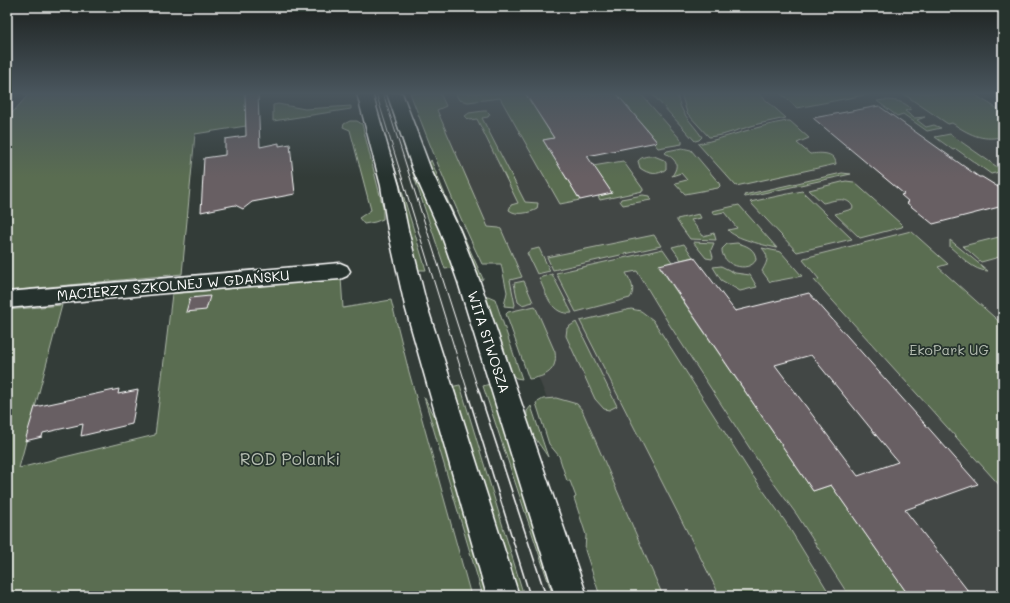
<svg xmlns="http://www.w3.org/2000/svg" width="1010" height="603" font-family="Mali,sans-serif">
  <rect width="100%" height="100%" fill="#333c38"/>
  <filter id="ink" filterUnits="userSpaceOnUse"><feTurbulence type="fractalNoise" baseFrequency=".025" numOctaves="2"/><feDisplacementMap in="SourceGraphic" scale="8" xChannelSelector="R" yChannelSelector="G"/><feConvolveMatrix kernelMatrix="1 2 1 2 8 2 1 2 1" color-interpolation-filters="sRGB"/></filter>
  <g filter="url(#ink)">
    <path fill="#434645" d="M414,93H972L1003,112V596H627L517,325L496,233L464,216Z"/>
    <path fill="#5a6d51" stroke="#acb6a8" d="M23,93H245L246,126L195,134L182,274L7,291V119L27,96Z
      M370,93H372L426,270H418Z
      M386,93H389L420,183L441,228L460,287L453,268L445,269Z
      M410,93H440L446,106L437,110L488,227L499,228L501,229L522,277L510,280L515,305L514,307L504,306L507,292L501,264H482C455,208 432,151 410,93Z
      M455,93H525L554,138L543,140L580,200L560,204L500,98L468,102L459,100Z
      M616,93H640L682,141V144L658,148L654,143L657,142Z
      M651,93H677C680,114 691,121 702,137L699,140L695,141Z
      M681,93H758L786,118L758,124L722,135L709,137L687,113Z
      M780,93H868L870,94L797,108Z
      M902,93H972L1003,112V132L1000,133L1001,135H998L1001,137C981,141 969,134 952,123L948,124Z
      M884,100C893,100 905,101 911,109L905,111L914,118L925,117L917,120L926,127L934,125L941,128L927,131L903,114L897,116L877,101Z
      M278,104L305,109L351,106V109L273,121V105Z
      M483,111H487L490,114L488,117L482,118L525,202L538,203L537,209C530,213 516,216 509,210L511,205L518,203L477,119L469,120L465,116L469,113Z
      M350,121H357L362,124L383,207V219L375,222L364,224L359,218L371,210L350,130L343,127L344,124Z
      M787,121H790L809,138L797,143L810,154C819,153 835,151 836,164L736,186L698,144C728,137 757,126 787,121Z
      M950,134L1003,171L991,174L956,149L953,150L935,137Z
      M682,148L691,150L719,183L720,186L718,188L685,194L675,183L687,180L681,173L672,176C680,164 676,160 665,153L667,151Z
      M654,156L664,160L666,163V169C658,176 648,174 640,168L638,161C642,156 648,156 654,156Z
      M431,160L443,190L483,279L477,282L428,166Z
      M623,161L643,189V191L600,200L598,196L612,193L593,166Z
      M842,173L851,174L745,197L744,195Z
      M846,181L854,182L900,223L903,226L902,227L860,238L835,214L852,209L853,207C847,195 833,201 823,203L809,190Z
      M802,191L852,239L797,252L750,202Z
      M643,195L649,196L651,200L623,205L620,201L621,199Z
      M739,205L777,248C767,246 733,238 728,230L737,228L724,212L714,214L712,211Z
      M699,214L701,218L691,220L703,236L714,233L716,240L690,239L677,221V219Z
      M911,231L948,264L938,267L1003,325V489L814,280L819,279L803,260L804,258Z
      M654,235L661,246L553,270L547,257Z
      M1003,236V256L981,262L963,246Z
      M950,240L988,271C973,271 961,256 950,247Z
      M693,242L714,243L711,250L713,257L712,259L706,258Z
      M737,243C746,245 756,249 756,260C748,274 721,265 722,249L727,244Z
      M684,244L693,257L681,260L672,247Z
      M539,248L550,271L537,274L527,253L531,250Z
      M762,248L781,252L802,276L770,282L762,271C767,262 770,257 762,248Z
      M663,249L672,262L659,266L813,491L831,485L909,596H849L797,515L762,467L669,324L637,271L626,273C631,282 636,289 630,298L576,312L556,273Z
      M721,266L735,273L750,275L757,287L740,291L721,280L713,267Z
      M552,274L572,313C551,316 546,293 539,278Z
      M341,278L343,308L391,300L409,372L471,596H7V310L62,305L19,468L155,435L172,294Z
      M524,281L533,302L522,305L518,302L514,283Z
      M488,296L495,299L522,379L516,378L511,374L482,297Z
      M535,306L555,352C558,371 545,377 529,379L506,314L508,312Z
      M631,309L641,311L653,320L750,472L785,521L831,596H720L580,321Z
      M576,322L617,406L609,410L604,409L595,399L566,336L567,328Z
      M493,383L560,596H553L483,386Z
      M460,385L524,596H514L450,387Z
      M424,397L439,424L491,596H483Z
      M556,398L577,404L582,410L663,596H600L585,550L586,535L574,498L576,497L570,481H567L559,456L549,444L536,403L543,399Z
      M531,406L548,457C539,443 525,428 527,411Z"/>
    <path fill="#685e64" stroke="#fff" fill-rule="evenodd" d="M245,93H258L260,147L279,143V146L290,144L295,194L252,202L243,209L235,205L201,212L204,158L225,155V139L246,136Z
      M525,93H616L657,142L587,156L612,193L580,200L543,140L554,138Z
      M879,106L979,177H982L1003,190V206L933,224L907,203L909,202L901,195L904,194L813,118Z
      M694,257L735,311L809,293L978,484L905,510L972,596H909L831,485L813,491L659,265ZM811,355L898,462L858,476L775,365Z
      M210,296L206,310L186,312L190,298Z
      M119,389L118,394L138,390L132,424L81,436L83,424L43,433L42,437L25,441L35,407Z"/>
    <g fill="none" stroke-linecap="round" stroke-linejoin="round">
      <g stroke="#fff" stroke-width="3">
        <path id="minor" d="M357,93H372L399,186L408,230L427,306L519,596H487L405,306L388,230L381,186Z
          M387,93H402L431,170L460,231L480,282L587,596H555L458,282L440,231L413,170Z
          M340,263L347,266L350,271L347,276L340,279L177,292L7,308V292Z"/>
      </g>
      <use href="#minor" fill="#26332d" fill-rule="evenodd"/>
      <path stroke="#fff" stroke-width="1" d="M376,93L467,389
        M383,93L478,389"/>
      <path stroke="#fff" stroke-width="1.5" d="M466,388L530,596
        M478,388L546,596"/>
    </g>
  </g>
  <linearGradient id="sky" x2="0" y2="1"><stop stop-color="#1c211f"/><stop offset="0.53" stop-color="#4a565e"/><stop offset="1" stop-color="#4a565e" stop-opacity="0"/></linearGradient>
  <rect width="1010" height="177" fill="url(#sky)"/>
  <g text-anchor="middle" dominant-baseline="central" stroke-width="3.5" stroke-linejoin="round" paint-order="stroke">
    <g font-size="14" fill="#fff" stroke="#26332d">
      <text transform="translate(173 285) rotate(-5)">MACIERZY SZKOLNEJ W GDAŃSKU</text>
      <text transform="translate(489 342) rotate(72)">WITA STWOSZA</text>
    </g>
    <g font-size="14" fill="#b5bdb1" stroke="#26332d">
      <text x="949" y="349">EkoPark UG</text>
    </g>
    <g font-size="17" fill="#b5bdb1" stroke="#26332d">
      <text x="290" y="458">ROD Polanki</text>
    </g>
  </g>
  <rect width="1010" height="603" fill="none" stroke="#26332d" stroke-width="24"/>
  <rect x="12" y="12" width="986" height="579" fill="none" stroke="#fff" stroke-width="1.5" filter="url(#ink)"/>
</svg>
